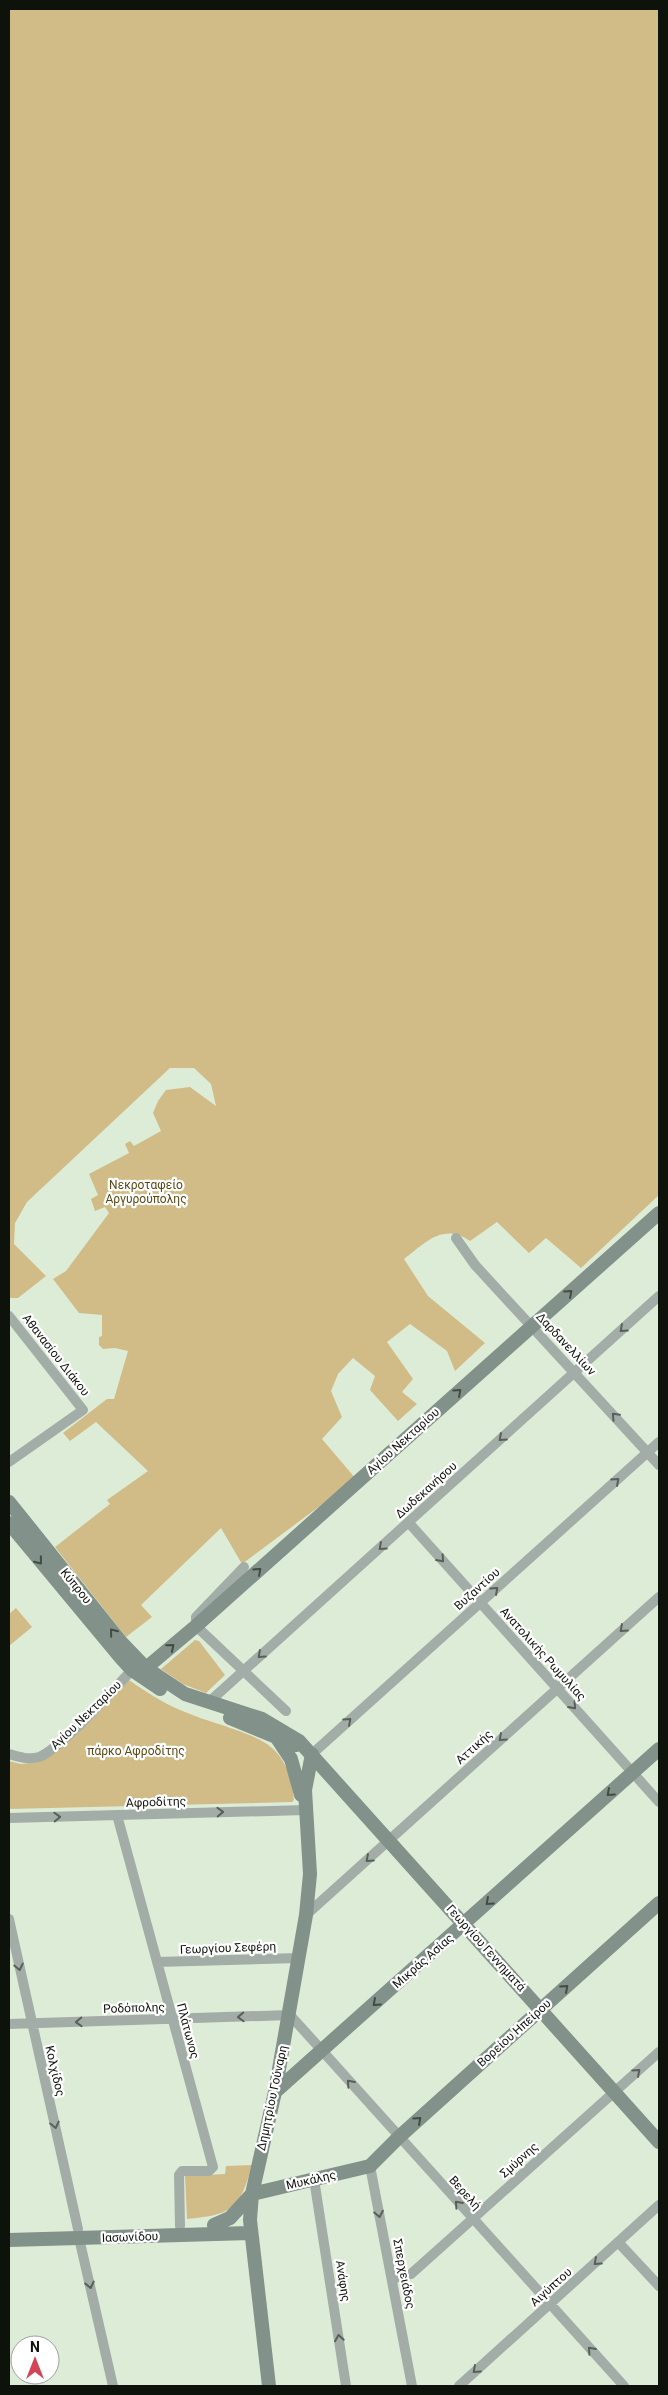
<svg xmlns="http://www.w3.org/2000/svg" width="668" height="2395" font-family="Roboto,sans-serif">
  <rect width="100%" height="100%" fill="#ddecd7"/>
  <path fill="#d1bc88" d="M9,9H659V1195L581,1268L546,1238L529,1253L497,1222L470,1241C443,1222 425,1243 404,1259L428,1296L485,1343L455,1371L447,1351L410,1324L387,1342L413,1379L402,1392L417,1404L398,1421L370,1390L375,1376L353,1358L338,1374L331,1391L342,1417L322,1439L356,1479L242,1564L221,1528L141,1605L152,1617L126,1637L55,1547L110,1504L107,1500L148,1471L96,1422L70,1441L63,1433L107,1399H114L128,1351L115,1348L103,1349L99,1345V1337L102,1336V1315L79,1313L53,1279L66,1271L109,1213L105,1207L95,1211L91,1199L98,1195L89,1174L129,1153L125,1144L130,1141L134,1146L161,1131L153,1113L158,1101L166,1090L190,1087L216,1106L211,1084L194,1068H170L27,1202L15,1223L14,1244L46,1276L18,1298H9Z
    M16,1608L32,1627L9,1646V1614Z
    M195,1640L199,1641L225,1675L206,1693L183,1684L161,1669Z
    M129,1680C149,1694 168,1706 190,1714C211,1723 256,1733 272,1748C287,1761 292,1781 294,1800L292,1802L9,1809V1761L21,1764L38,1762Z
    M252,2165C240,2209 232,2215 187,2219L185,2176L225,2174L226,2166Z"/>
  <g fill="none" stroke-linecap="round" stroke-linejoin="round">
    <path stroke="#a3ada7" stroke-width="10" d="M456,1238L475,1265L659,1465
      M9,1316L83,1410L9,1462
      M409,1523L659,1802
      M244,1567L196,1617V1626L286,1711
      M209,1702L659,1296
      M9,1754C19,1757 28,1760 39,1757C58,1751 115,1688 132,1670
      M312,1754L659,1442
      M117,1815L213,2167L209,2171H182L179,2175L180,2226
      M9,1818L305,1810
      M306,1915L659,1597
      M9,1919L78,2229
      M157,1962L299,1958
      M9,2024L290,2015L624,2386
      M370,2166L412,2386
      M314,2179L346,2386
      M79,2238L113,2386
      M618,2242L659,2286
      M392,2279L411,2274L659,2052
      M459,2386L659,2205"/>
    <path stroke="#829189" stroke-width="14" d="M9,1502L121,1642L146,1668L185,1694L262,1719L299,1741L659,2142
      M9,1523L121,1658L132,1670L160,1689
      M146,1668L196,1626L659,1213
      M230,1718L296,1745
      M277,1738L291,1759L301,1795
      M275,2092L659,1749
      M252,2194L370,2166L399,2137L659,1903
      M214,2225L230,2218L252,2194
      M9,2240L250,2233
      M269,2386L250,2220L252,2194L275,2092L306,1915L310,1874L305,1790L312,1754"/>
  </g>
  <defs><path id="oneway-chevron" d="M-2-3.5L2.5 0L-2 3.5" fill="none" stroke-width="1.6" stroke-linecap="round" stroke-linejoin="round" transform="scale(1.25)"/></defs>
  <g stroke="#424b44">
    <use href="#oneway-chevron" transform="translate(569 1293) rotate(-42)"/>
    <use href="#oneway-chevron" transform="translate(458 1392) rotate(-42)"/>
    <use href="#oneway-chevron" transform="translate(39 1561) rotate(51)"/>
    <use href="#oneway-chevron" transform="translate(258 1571) rotate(-42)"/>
    <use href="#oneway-chevron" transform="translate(113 1632) rotate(-129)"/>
    <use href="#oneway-chevron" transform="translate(171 1647) rotate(-40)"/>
    <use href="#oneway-chevron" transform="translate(610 1793) rotate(138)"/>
    <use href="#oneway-chevron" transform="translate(489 1902) rotate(138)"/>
    <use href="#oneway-chevron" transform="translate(565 1988) rotate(-42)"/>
    <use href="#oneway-chevron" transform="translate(376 2003) rotate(138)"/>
    <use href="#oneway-chevron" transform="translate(418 2120) rotate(-42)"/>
  </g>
  <g stroke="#586059">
    <use href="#oneway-chevron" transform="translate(623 1329) rotate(138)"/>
    <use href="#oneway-chevron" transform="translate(615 1416) rotate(-133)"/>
    <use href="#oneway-chevron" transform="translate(502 1438) rotate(138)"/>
    <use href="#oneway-chevron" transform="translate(616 1481) rotate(-42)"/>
    <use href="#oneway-chevron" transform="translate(382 1547) rotate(138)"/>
    <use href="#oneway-chevron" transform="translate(441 1559) rotate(48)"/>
    <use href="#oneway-chevron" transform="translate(495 1590) rotate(-42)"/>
    <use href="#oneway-chevron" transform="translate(623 1629) rotate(138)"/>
    <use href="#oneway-chevron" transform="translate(261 1655) rotate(138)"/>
    <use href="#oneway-chevron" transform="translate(573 1706) rotate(48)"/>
    <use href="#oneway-chevron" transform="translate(348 1721) rotate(-42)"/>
    <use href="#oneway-chevron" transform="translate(502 1738) rotate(138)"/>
    <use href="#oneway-chevron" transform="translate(220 1812) rotate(-2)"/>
    <use href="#oneway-chevron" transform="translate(57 1817) rotate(-2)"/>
    <use href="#oneway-chevron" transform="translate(369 1859) rotate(138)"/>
    <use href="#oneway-chevron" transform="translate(19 1967) rotate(78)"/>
    <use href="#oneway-chevron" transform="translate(241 2017) rotate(178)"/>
    <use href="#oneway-chevron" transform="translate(79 2022) rotate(178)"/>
    <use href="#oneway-chevron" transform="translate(637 2072) rotate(-42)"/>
    <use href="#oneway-chevron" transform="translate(350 2083) rotate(-132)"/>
    <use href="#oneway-chevron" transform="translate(55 2125) rotate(77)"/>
    <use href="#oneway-chevron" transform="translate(458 2204) rotate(-132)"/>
    <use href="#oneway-chevron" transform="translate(379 2214) rotate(79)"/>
    <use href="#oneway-chevron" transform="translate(597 2262) rotate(138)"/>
    <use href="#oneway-chevron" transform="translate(90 2285) rotate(77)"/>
    <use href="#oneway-chevron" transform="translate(339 2338) rotate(-99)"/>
    <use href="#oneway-chevron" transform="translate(591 2350) rotate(-132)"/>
    <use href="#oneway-chevron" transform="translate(476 2370) rotate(138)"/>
  </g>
  <g text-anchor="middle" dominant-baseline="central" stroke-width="4.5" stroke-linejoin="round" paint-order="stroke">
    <g font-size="12" fill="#5b4913" stroke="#fff">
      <text x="146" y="1185">Νεκροταφείο<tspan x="146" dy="14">Αργυρούπολης</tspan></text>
      <text x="136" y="1751">πάρκο Αφροδίτης</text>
    </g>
    <g font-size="12" fill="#0d120b" stroke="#fff">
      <text transform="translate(566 1344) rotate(47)">Δαρδανελλίων</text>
      <text transform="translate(56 1355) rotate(52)">Αθανασίου Διάκου</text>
      <text transform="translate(403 1441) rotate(-42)">Αγίου Νεκταρίου</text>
      <text transform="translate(426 1490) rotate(-42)">Δωδεκανήσου</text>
      <text transform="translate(76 1586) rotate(51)">Κύπρου</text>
      <text transform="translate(477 1589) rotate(-42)">Βυζαντίου</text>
      <text transform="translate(543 1654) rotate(48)">Ανατολικής Ρωμυλίας</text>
      <text transform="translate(86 1715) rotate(-44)">Αγίου Νεκταρίου</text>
      <text transform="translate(474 1747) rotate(-42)">Αττικής</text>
      <text transform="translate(156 1802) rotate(-2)">Αφροδίτης</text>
      <text transform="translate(228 1948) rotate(-2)">Γεωργίου Σεφέρη</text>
      <text transform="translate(486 1948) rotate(48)">Γεωργίου Γεννηματά</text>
      <text transform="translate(423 1961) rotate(-41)">Μικράς Ασίας</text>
      <text transform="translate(134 2008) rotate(-2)">Ροδόπολης</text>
      <text transform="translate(188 2031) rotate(75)">Πλάτωνος</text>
      <text transform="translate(514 2033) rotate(-42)">Βορείου Ηπείρου</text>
      <text transform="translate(55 2071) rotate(77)">Κολχίδος</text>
      <text transform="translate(272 2098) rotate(-78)">Δημητρίου Γούναρη</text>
      <text transform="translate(519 2160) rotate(-42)">Σμύρνης</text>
      <text transform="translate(311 2180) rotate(-13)">Μυκάλης</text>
      <text transform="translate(465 2193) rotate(48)">Βερελή</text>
      <text transform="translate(130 2237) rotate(-2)">Ιασωνίδου</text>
      <text transform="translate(404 2274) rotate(79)">Σπερχειάδος</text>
      <text transform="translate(343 2281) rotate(81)">Ανάφης</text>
      <text transform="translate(551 2287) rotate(-42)">Αιγύπτου</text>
    </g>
  </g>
  <rect width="668" height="2395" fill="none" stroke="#0d120b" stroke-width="20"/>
  <g transform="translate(35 2360)"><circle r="24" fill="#ffffff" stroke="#9ea09d"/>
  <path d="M0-4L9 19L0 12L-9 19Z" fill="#d54456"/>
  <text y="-8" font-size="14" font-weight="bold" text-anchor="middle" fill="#0d120b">N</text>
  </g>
</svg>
